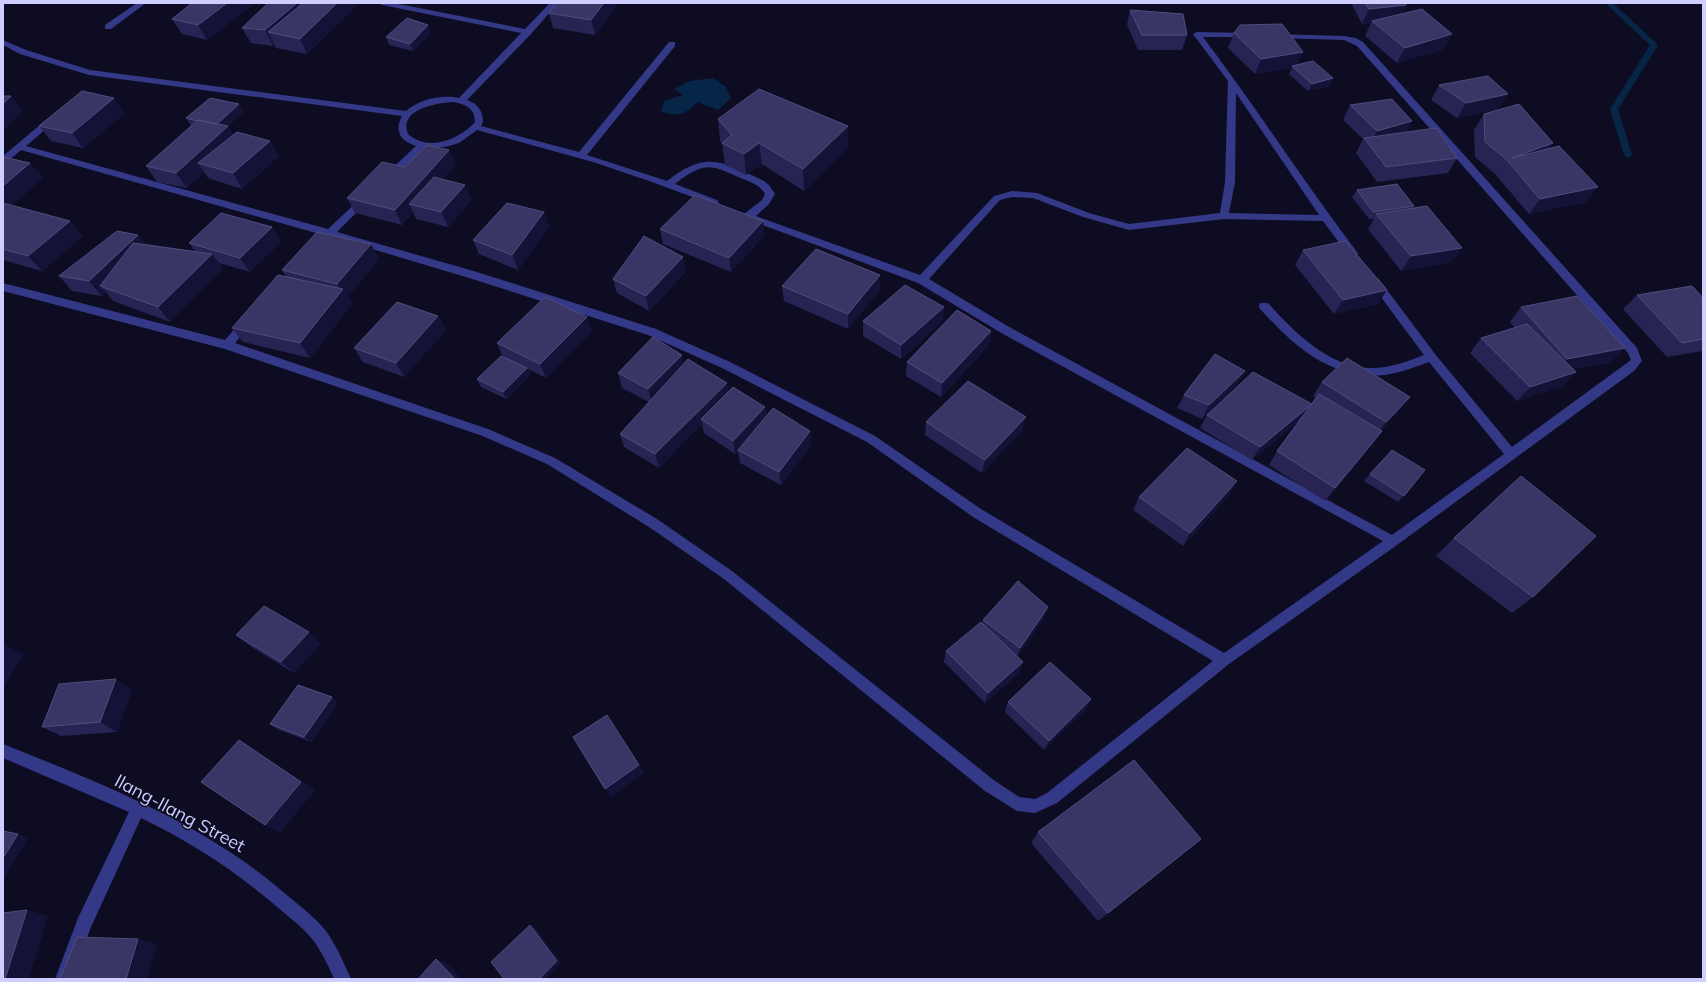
<svg xmlns="http://www.w3.org/2000/svg" width="1706" height="982" font-family="Mulish,sans-serif">
  <rect width="100%" height="100%" fill="#0d0c23"/>
  <path fill="#072647" d="M713,78L726,87L731,98L718,110L698,102C682,116 681,116 661,112L664,101L683,95L674,89L690,81Z"/>
  <g fill="none" stroke-linecap="round" stroke-linejoin="round">
    <path fill="#072647" fill-rule="evenodd" d="M1605,3H1613L1658,45L1618,109L1632,155L1628,158L1624,155L1610,109L1650,45Z"/>
    <path fill="#333986" fill-rule="evenodd" d="M137,3H146L111,29H105V25Z
      M378,3H394L525,29L550,3H558L531,34L467,100C478,104 483,111 483,122L481,126L579,152L669,42H675V46L587,155L667,181C706,150 723,161 764,181L769,185L775,194L769,204L756,216L920,275L994,196L1012,191L1037,193L1089,213L1129,224L1220,213L1225,182L1228,81L1193,34L1197,32L1251,33L1252,35L1248,37H1203C1256,107 1303,181 1357,252L1358,254L1357,256H1349L1323,221L1224,219L1129,230L1083,217L1033,198L1012,197L1000,200L929,279L1011,328L1392,535L1504,454L1429,362C1415,367 1400,373 1385,375C1377,376 1368,375 1360,374C1317,369 1288,339 1260,309L1259,306L1260,303H1268C1298,336 1336,375 1385,367C1398,365 1411,360 1424,355L1369,281L1370,278H1378L1435,354L1512,447L1631,360L1628,353L1357,46L1344,40L1275,38H1272V34L1344,36L1356,38L1363,42L1637,348L1642,361L1634,371L1397,545L1229,664L1057,803L1035,813L1017,811L985,791L724,579L649,527L547,464L480,435L225,349L3,291V283L225,340L243,319H251L252,322L251,325L235,343L488,429L555,458L657,519L732,571L995,781L1019,797L1035,799L1047,793L1213,661L973,517L867,442L722,368L648,335L469,278L332,237L328,240H322L320,238L323,235L21,150L6,163L3,164V156L47,119L50,118L54,121L53,123L26,146L328,229L362,197H368L370,199L337,232L477,272L656,329L730,362L875,436L981,509L1224,653L1383,541L1003,334L918,283L744,218L742,216L744,214L762,200L765,194C760,185 752,183 743,179C711,165 705,160 675,184L717,200L719,202L717,204L714,205L652,182L593,162L477,130L459,143L445,147L425,148L391,179L388,180L383,177L385,175L416,146C400,141 394,131 402,116L89,75L20,54L3,45V40L26,50L90,70L406,111C419,99 443,94 459,98L521,33L382,5ZM1236,93L1319,215L1229,213L1235,182ZM453,102C465,104 475,108 475,122C459,140 428,152 408,134C398,109 437,103 453,102Z
      M3,744C103,784 206,824 288,896C301,907 315,917 326,931C336,945 344,963 351,979H334C329,967 323,955 316,944C307,931 295,922 283,912C240,874 193,843 141,818L91,927L71,979H55L78,918L129,812L3,758Z"/>
  </g>
  <path fill="#272353" d="M192,3H254L207,40L182,34L172,19Z
    M556,3H618L595,35L553,28L549,13L556,4Z
    M1351,3H1405L1402,14L1444,49L1397,63L1365,36L1371,23L1362,24Z
    M356,6L307,54L276,48L274,44L273,46L251,43L242,28Z
    M1130,10L1187,35L1182,50H1138L1127,25Z
    M428,25L431,33L413,51L389,45L386,37Z
    M1234,33L1303,52L1297,65L1333,78L1329,86L1308,91L1289,74L1292,68L1255,74L1228,48Z
    M1439,85L1498,109L1457,118L1431,100Z
    M1350,105L1412,121L1407,132L1457,158L1448,173L1377,182L1356,153L1363,139L1343,120Z
    M244,112L228,126L233,135L270,141L279,156L242,189L208,178L204,172L187,188L157,182L146,166L191,126L186,118Z
    M125,113L83,148L51,141L39,126Z
    M1484,114L1549,149L1586,202L1529,214L1495,174L1475,157L1474,130Z
    M718,119L848,148L804,191L762,164L746,175L725,165L722,143L720,141Z
    M3,157L30,163L43,178L12,205L70,221L83,236L42,271L3,260Z
    M456,165L443,179L472,200L448,227L416,219L413,212L402,225L355,213L347,198L405,167Z
    M1357,190L1414,206L1413,208L1452,262L1401,271L1368,229L1374,219H1369L1352,197Z
    M544,212L549,227L518,270L479,254L473,240Z
    M763,221L764,236L731,272L663,244L660,229Z
    M272,227L281,242L250,272L219,263L223,268L170,322L113,301L106,292L102,296L72,291L59,276L138,235L145,244L195,251L189,243Z
    M1303,250L1378,304L1334,314L1295,265Z
    M379,259L348,296L352,304L310,358L243,342L232,328L286,277L282,270Z
    M686,272L649,311L617,293L613,279Z
    M880,275V290L848,329L784,301L782,286Z
    M1637,295L1703,298V351L1667,357L1623,309Z
    M944,307L942,322L901,359L863,336V321Z
    M1521,307L1611,362L1574,369L1576,372L1563,386L1517,401L1470,353L1481,338L1515,328L1510,322Z
    M438,316L446,330L404,377L363,362L354,348Z
    M592,331L546,378L528,369L530,375L506,399L481,387L477,379L503,357L497,343Z
    M991,331L989,345L941,397L906,376L907,362Z
    M684,363L727,383L728,391L765,407L766,417L810,431L811,445L781,485L740,463L738,452L735,454L704,433L702,424L659,468L624,447L620,434L649,402L622,388L618,373Z
    M1322,382L1399,411L1381,430L1382,431L1372,445L1325,501L1269,465L1277,451L1299,421L1252,460L1200,428L1207,415L1312,404L1316,398L1313,396Z
    M1237,385L1202,419L1177,408L1184,395Z
    M926,422L1022,431L982,473L925,435Z
    M1425,470L1398,502L1364,481L1370,474Z
    M1230,494L1183,546L1133,510L1139,497Z
    M1454,538L1533,597L1512,613L1436,556Z
    M1044,618L1017,657L1019,673L985,703L944,662L946,651L982,623L983,620Z
    M236,635L321,643L294,673L250,646Z
    M132,690L117,732L61,736L42,727Z
    M1091,699L1086,709L1044,750L1005,712L1008,702Z
    M338,703L311,742L277,729L270,724Z
    M1038,832L1201,839L1098,921L1031,843Z"/>
  <path fill="#151238" d="M227,3H254L207,40L198,25Z
    M297,3H322L268,32L274,44L273,46L265,30Z
    M337,3H354L356,6L307,54L300,39Z
    M604,3H618L595,35L591,20Z
    M1406,5L1399,20L1372,21L1371,23L1362,24L1369,9Z
    M428,25L431,33L413,51L410,44Z
    M1452,34L1444,49L1397,63L1405,48Z
    M1303,52L1296,67L1292,66V68L1255,74L1261,59Z
    M1333,78L1329,86L1308,91L1312,84Z
    M1508,94L1498,109L1457,118L1466,103Z
    M11,96L23,112L3,130V104Z
    M114,98L125,113L83,148L72,133Z
    M239,104L244,112L228,126L237,141L198,163L204,172L187,188L176,173L216,125Z
    M1412,121L1404,137L1369,146L1377,131Z
    M848,126V148L804,191L803,169Z
    M270,141L279,156L242,189L233,173Z
    M759,143L762,164L746,175L744,154Z
    M1553,143L1543,158H1512Z
    M449,150L456,165L419,206L409,204L413,212L402,225L395,210Z
    M30,163L43,178L7,210L3,206V186Z
    M465,185L472,200L448,227L441,212Z
    M1598,187L1586,202L1529,214L1540,199Z
    M544,212L549,227L518,270L512,255Z
    M70,221L83,236L42,271L28,256Z
    M763,221L764,236L731,272L729,258Z
    M272,227L281,242L250,272L240,258Z
    M138,235L149,249L100,286L106,292L102,296L89,281Z
    M371,244L379,259L348,296L352,304L310,358L300,343L342,291L337,284Z
    M1462,248L1452,262L1401,271L1411,256Z
    M212,254L223,268L170,322L158,307Z
    M683,257L686,272L649,311L646,296Z
    M880,275V290L848,329V314Z
    M1387,290L1378,304L1334,314L1343,300Z
    M944,307L942,322L901,359V345Z
    M438,316L446,330L404,377L396,363Z
    M587,317L592,331L546,378L540,364Z
    M991,331L989,345L941,397L942,383Z
    M1625,348L1611,362L1554,373L1567,359Z
    M682,355L685,369L652,403L648,389Z
    M527,368L530,375L506,399L503,392Z
    M1245,371L1237,385L1202,419L1209,405Z
    M1576,372L1563,386L1517,401L1530,387Z
    M727,383L729,397L701,419L702,424L659,468L655,454Z
    M1410,397L1399,411L1375,436L1386,422Z
    M1312,404L1304,417L1252,460L1260,447Z
    M765,407L766,421L738,450V452L735,454L733,441Z
    M1026,417L1022,431L982,473L985,460Z
    M810,431L811,445L781,485L779,472Z
    M1382,431L1372,445L1325,501L1335,488Z
    M1237,481L1230,494L1183,546L1190,533Z
    M1048,607L1044,618L1016,659L1020,648Z
    M309,632L321,643L294,673L281,662Z
    M5,645L24,655L3,688V647Z
    M1023,662L1019,673L985,703L988,693Z
    M116,679L132,690L117,732L100,722Z
    M332,697L338,703L311,742L304,737Z
    M1091,699L1086,709L1044,750L1049,741Z
    M239,740L315,790L280,833L265,825Z
    M639,765L644,773L611,797L605,789Z
    M18,834L28,838L3,880V858Z
    M1201,839L1189,849L1098,921L1108,913Z
    M27,910L48,916L29,979H5Z
    M530,925L535,928L561,963L545,979H539Z
    M138,939L157,944L147,979H126Z
    M436,959L447,963L462,979H455Z"/>
  <path fill="#393565" stroke="#504d7e" d="M192,3H227L198,25L172,19Z
    M268,3H297L265,30L242,28Z
    M303,3H337L300,39L268,32Z
    M557,3H604L591,20L549,13Z
    M1365,3H1405L1406,5L1369,9Z
    M1422,9L1452,34L1405,48L1372,21Z
    M1130,10L1183,14L1187,35H1142Z
    M407,18L428,25L410,44L386,37Z
    M1282,24L1303,52L1261,59L1234,33L1240,25Z
    M1313,61L1333,78L1312,84L1292,66Z
    M1488,76L1508,94L1466,103L1439,85Z
    M759,89L848,126L803,169L759,143L744,154L722,143L732,135L718,119Z
    M82,91L114,98L72,133L39,126Z
    M3,96H11L3,104Z
    M210,98L239,104L217,124L198,120L197,121L186,118Z
    M1392,99L1412,121L1377,131L1350,105Z
    M1519,104L1553,143L1512,158L1559,146L1598,187L1540,199L1506,159L1485,142L1484,114Z
    M198,120L228,126L176,173L146,166Z
    M1436,128L1457,158L1386,167L1364,138Z
    M237,132L270,141L233,173L198,163Z
    M427,145L449,150L395,210L347,198L382,162L405,167Z
    M3,157L30,163L3,186Z
    M434,177L465,185L441,212L409,204Z
    M1397,184L1414,206L1373,212L1357,190Z
    M695,195L763,221L729,258L660,229Z
    M3,203L70,221L28,256L3,249Z
    M507,203L544,212L512,255L473,240Z
    M1427,206L1462,248L1411,256L1376,214Z
    M221,213L272,227L240,258L189,243Z
    M117,231L138,235L89,281L59,276Z
    M317,232L371,244L337,284L282,270Z
    M644,236L683,257L646,296L613,279Z
    M1345,241L1387,290L1343,300L1303,250Z
    M133,243L212,254L158,307L100,286Z
    M816,249L880,275L848,314L782,286Z
    M278,275L343,289L300,343L232,328Z
    M905,285L944,307L901,345L863,321Z
    M1692,286L1703,298V339L1682,343L1637,295Z
    M1577,296L1625,348L1567,359L1521,307Z
    M545,297L587,317L540,364L497,343Z
    M397,302L438,316L396,363L354,348Z
    M957,310L991,331L942,383L907,362Z
    M1527,324L1576,372L1530,387L1481,338Z
    M653,337L682,355L648,389L618,373Z
    M1215,354L1245,371L1209,405L1184,395Z
    M501,356L527,368L503,392L477,379Z
    M1347,358L1410,397L1386,422L1322,382Z
    M688,359L727,383L655,454L620,434Z
    M1253,372L1312,404L1260,447L1207,415Z
    M968,381L1026,417L985,460L926,422Z
    M733,387L765,407L733,441L701,419Z
    M1319,394L1382,431L1335,488L1277,451Z
    M773,408L810,431L779,472L738,450Z
    M1187,448L1237,481L1190,533L1139,497Z
    M1392,450L1425,470L1404,496L1370,474Z
    M1521,476L1596,536L1533,597L1454,538Z
    M1018,581L1048,607L1020,648L983,620Z
    M264,606L309,632L281,662L236,635Z
    M981,622L1023,662L988,693L946,651Z
    M1050,662L1091,699L1049,741L1008,702Z
    M116,679L100,722L42,727L59,684Z
    M298,685L332,697L304,737L270,724Z
    M607,715L639,765L605,789L573,737Z
    M239,740L301,782L265,825L201,782Z
    M1134,760L1201,839L1108,913L1038,832Z
    M3,831L18,834L3,858Z
    M27,910L5,979H3V913Z
    M530,925L557,961L539,979H504L491,962Z
    M77,937L138,939L126,979H60Z
    M436,959L455,979H418Z"/>
  <g text-anchor="middle" dominant-baseline="central" stroke-width="3" stroke-linejoin="round" paint-order="stroke">
    <g font-size="18" fill="#ceceff" stroke="#0d0c23">
      <text transform="translate(180 813) rotate(28)">Ilang-Ilang Street</text>
    </g>
  </g>
  <rect width="1706" height="982" fill="none" stroke="#ceceff" stroke-width="8"/>
</svg>
